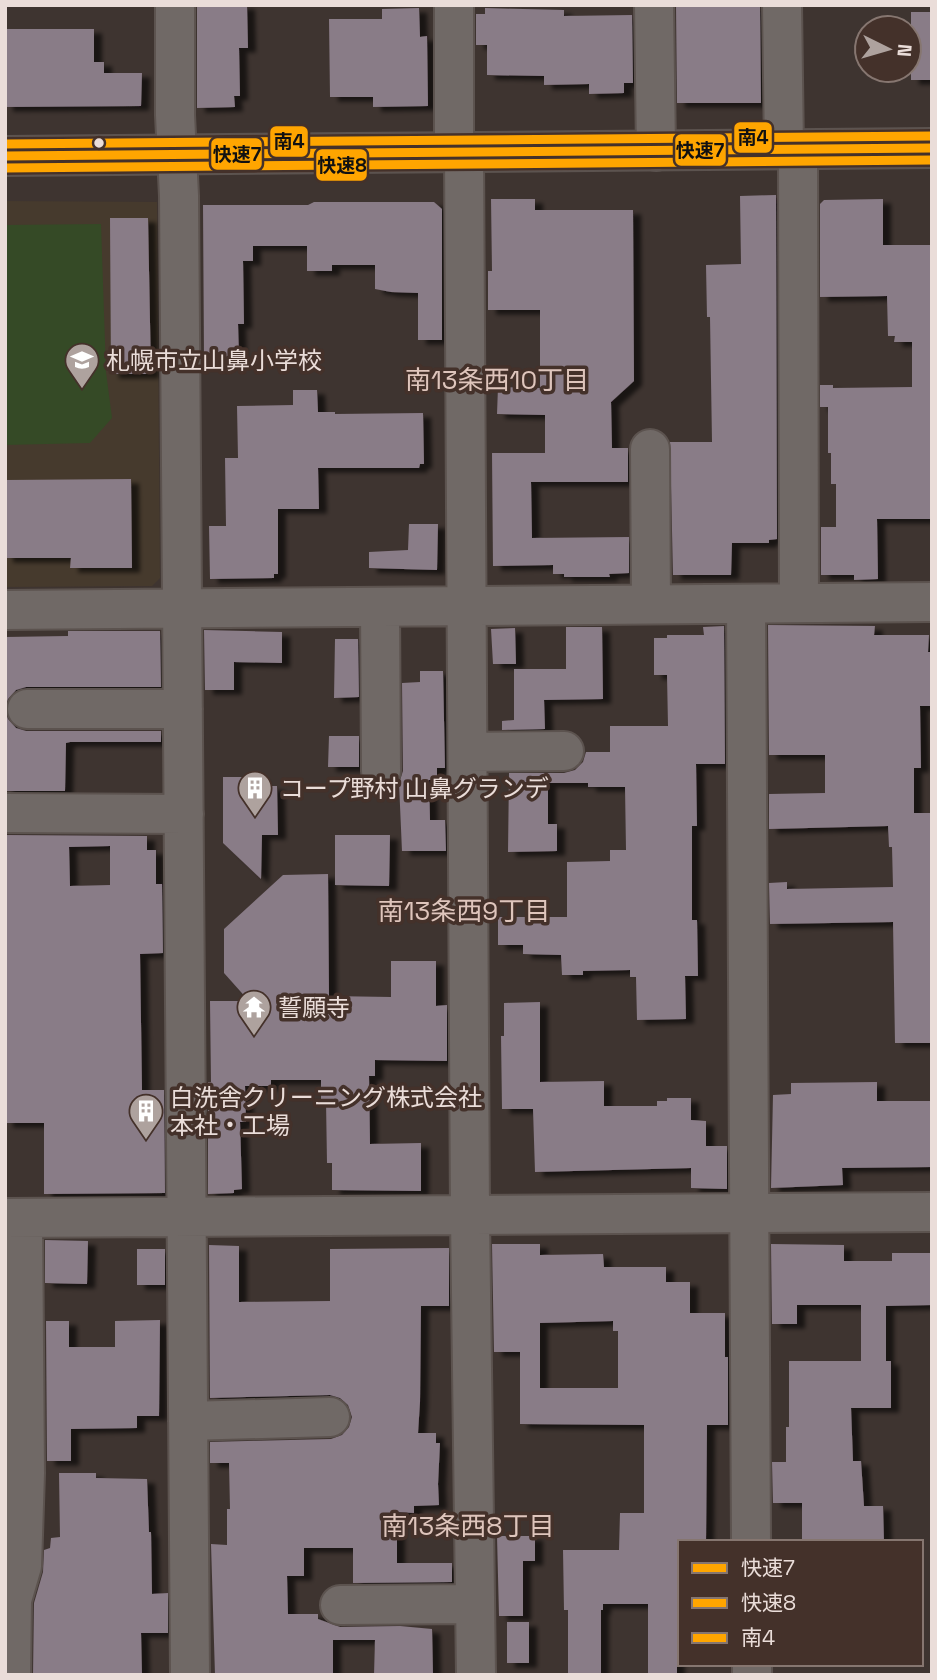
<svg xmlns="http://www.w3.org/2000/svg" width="937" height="1680" font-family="'Space Grotesk','Noto Sans JP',sans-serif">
  <defs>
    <filter id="shadow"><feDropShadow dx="8" dy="4.5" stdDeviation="2" flood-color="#0009"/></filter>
  </defs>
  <rect width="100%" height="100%" fill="#3e3430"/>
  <path fill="#463a2d" d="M5,201L157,202L160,578L152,586L5,587Z"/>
  <path fill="#354a26" d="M101,224L106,372L112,418L90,443L5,445V225Z"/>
  <path fill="#897b87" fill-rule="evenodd" filter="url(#shadow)" d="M197,5H247L248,48H239L240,96H234L235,107L197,108Z
    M676,5H760L761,103H677Z
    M419,8L420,37L427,36L428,106L373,107V97H330L329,19H382V9Z
    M485,8L564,10V16L632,15L633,83H624V93L589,94V84L544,85V76L487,75V45H476V14H485Z
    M911,12H932V80H911Z
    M5,29H94V62H104V73H142L141,106L5,107Z
    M776,195L777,539L769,540V543H732L731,575H673L670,442H712L710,317H707L706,265L741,264L740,196Z
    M491,199H535V210H633L634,381L611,402L612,448H628V482H531L532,538L629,537V573L609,574L610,577H564V574H553V565L493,566L492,453H545V415L497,414L498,387L540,388V310H488V271H492Z
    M883,199V245H932V519H877L878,579L854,580V575H821V527H836V484H831V453H828V407H820V385H833V388L912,387V342H894L895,336H888L887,296L820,297V204L824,200Z
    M314,202H434L442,209V340H418V293L391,292L375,289V265H332V271H307V246H253V261H243L244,324H238L239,357L204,358L203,205H308Z
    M110,218H148L151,374H111Z
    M293,390H317L318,412H335V414L423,413L424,464H420L419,468H318L319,509H278V574H274V578L210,579L209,526H226L225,458H238L237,406L293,405Z
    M131,479L132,568H70L71,558H5V480Z
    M409,524H438L437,570L369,568V552L408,550Z
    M768,625L875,626L874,635H929L928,652H932V706H920L921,768H914V813H932V1043H895L893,922L770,924L769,883L787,882V889L893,887L892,847H889L888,826L769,829V794L825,793V755H769Z
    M724,626L725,764H696L697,826H692V920H697L698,976H685L686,1019L637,1020L636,977H630V970L583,971V975H562L561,955L523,954V945H498V917H567V862L610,861V850H626L625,787H588V783H548V824H557V851L508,852L509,773H564L575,770L583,762L586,752H610V726H668L667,675H654V638H667V635H704L703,627Z
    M566,627H602L603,699L544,700L545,729L502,730V721L514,720V669H566Z
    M515,628L516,664H493L491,629Z
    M204,630L282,632V663L234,662V690H205Z
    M68,631H160L161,687H26L16,690L8,699L5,708V637L68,636Z
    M335,639H358L359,697L334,698Z
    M420,671H443L445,768H437V780H429L430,820H445L446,851H402L399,783L403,771L402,683L420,682Z
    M5,710L8,719L16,728L26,731H161V742H70L66,743L65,791H5Z
    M329,736H359V767H328Z
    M223,777H261V786H277L278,835H262L261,879L223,843Z
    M5,835L147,836V850H156V884H162L163,953L140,954L142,1090H164L165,1193L44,1194V1123H5ZM110,846V885L70,886L69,847Z
    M335,835H390L389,886L335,885Z
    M328,874L329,996L391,997V961H436V1006L447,1005V1061L375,1060V1076H369L370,1144L421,1143V1191L332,1190V1163H327L326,1101H321V1080H271V1086H245L246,1122H240L242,1189L234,1190V1193L208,1194V1082H211L210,1001H249L224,973V929L283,875Z
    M540,1002V1082L604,1081V1106H657V1101H667V1098H691V1120L706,1121V1146H727V1189L691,1188V1168L535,1172L533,1109H502L501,1036H504V1003Z
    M877,1082V1101H932V1167L842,1168L843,1185L771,1188L773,1095L791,1094V1083Z
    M45,1240L88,1241L87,1284L45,1283Z
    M492,1244H540V1255L603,1254L604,1267H666V1282H690V1313H725V1357H728V1425H707L706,1542H680V1656H677V1675H648V1604H603V1610H601V1675H568V1610H564L563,1550H619L620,1513H644V1425L520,1424V1352H494ZM613,1321V1331H618V1388H540V1323Z
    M771,1244L844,1245V1261H892V1253H932V1305L886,1306V1361H891V1408H851L853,1461H861L864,1506H883L884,1542H802V1503H773L772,1462H786V1427H789V1361H861V1305H797V1324H772Z
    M209,1245L239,1246V1302L330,1301V1249L449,1248V1306H421L420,1402L418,1433H436V1443H440L438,1484L439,1505L414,1506V1513L397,1512V1563H452V1582L353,1583V1548H304V1576H287L288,1614H318V1619L340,1627L400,1626L432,1629L433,1675H374L375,1640H333V1675H215L211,1544L227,1545V1509H230L229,1463H210V1442L331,1439L342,1435L349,1427L352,1417L348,1405L340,1398L330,1395L210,1398Z
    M137,1249H165V1285H137Z
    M160,1320L159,1416H137V1428L71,1429V1461H47L46,1321H69V1347H115V1321Z
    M59,1473H96V1478L147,1479L149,1532H151L152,1594L168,1593V1633H141L142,1675H33L34,1603L43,1572L44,1550L50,1548L51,1538L60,1537Z
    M497,1536H535V1561H523V1616H499Z
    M507,1622H529V1663H507Z"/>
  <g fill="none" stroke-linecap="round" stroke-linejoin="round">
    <g stroke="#5c534f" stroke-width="42">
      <path id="minor" d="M175,5V115L179,196L190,1675
        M454,5V153
        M654,5L656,151
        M782,5L784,150
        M798,150L799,603
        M464,152L470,1216L476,1675
        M650,449L651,604
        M746,604L751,1542
        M380,607L381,771
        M5,610L932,602
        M27,709H183
        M468,752L564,751
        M5,813L184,814
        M5,1218L932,1212
        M188,1421L330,1417
        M340,1605L475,1604
        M752,1664V1675
        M11,1675L12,1600L22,1566L25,1473L23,1218"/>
    </g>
    <g stroke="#5c534f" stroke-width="42">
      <path id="highway" d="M5,156L932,148"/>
    </g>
    <use href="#minor" stroke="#706966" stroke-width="38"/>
    <use href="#highway" stroke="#7e7068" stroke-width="38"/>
    <g stroke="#44312a" stroke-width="14">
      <path id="bus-1" d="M5,156L932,148"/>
    </g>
    <g stroke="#44312a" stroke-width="14">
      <path id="bus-2" d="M5,168L932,160"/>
    </g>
    <g stroke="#44312a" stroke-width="14">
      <path id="bus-3" d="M5,144L932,136"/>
    </g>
    <use href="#bus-1" stroke="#ffa500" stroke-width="9"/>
    <use href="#bus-2" stroke="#ffa500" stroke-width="9"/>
    <use href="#bus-3" stroke="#ffa500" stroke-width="9"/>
  </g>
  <defs>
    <g id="school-pin" transform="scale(1.75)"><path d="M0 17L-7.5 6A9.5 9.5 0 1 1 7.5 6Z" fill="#aea29e" stroke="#44312a"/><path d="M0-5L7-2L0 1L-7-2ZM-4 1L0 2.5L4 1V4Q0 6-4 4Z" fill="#fff"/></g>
    <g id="building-pin" transform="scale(1.75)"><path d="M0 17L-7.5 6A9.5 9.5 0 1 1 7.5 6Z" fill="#aea29e" stroke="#44312a"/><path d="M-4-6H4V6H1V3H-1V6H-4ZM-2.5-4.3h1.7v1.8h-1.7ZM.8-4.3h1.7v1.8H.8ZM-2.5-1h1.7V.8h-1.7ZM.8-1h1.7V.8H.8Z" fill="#fff"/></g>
    <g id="temple-pin" transform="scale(1.75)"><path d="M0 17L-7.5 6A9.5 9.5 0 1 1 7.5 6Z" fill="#aea29e" stroke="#44312a"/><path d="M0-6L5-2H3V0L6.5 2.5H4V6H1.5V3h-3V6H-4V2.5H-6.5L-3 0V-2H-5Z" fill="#fff"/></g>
  </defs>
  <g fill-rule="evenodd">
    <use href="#school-pin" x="82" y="360"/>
    <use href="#building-pin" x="255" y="788"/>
    <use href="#temple-pin" x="254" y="1007"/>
    <use href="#building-pin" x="146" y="1111"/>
  </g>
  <circle fill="#eaddd9" stroke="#44312a" stroke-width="2.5" cx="99" cy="143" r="6"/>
  <g text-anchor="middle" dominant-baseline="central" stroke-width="7" stroke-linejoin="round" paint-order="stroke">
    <g font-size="24" fill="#eaddd9" stroke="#44312a" text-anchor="start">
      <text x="106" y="360">札幌市立山鼻小学校</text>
      <text x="280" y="788">コープ野村 山鼻グランデ</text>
      <text x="278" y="1007">誓願寺</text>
      <text x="170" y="1097">白洗舎クリーニング株式会社<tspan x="170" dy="28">本社・工場</tspan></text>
    </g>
    <g font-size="26" fill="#dec5bc" stroke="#44312a">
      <text x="497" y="380">南13条西10丁目</text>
      <text x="464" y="911">南13条西9丁目</text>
      <text x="468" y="1526">南13条西8丁目</text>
    </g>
  </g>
  <g stroke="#44312a" stroke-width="2.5">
    <rect x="733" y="121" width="40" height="33" rx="7" fill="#ffa500"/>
    <rect x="269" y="125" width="40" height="33" rx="7" fill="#ffa500"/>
    <rect x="674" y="133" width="53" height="34" rx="7" fill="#ffa500"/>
    <rect x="210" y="137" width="53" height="34" rx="7" fill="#ffa500"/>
    <rect x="315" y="148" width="53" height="34" rx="7" fill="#ffa500"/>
  </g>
  <g font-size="19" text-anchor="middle" font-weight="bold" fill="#111">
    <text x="753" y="144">南4</text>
    <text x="289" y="148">南4</text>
    <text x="700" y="157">快速7</text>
    <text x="237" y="161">快速7</text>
    <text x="342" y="172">快速8</text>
  </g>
  <rect width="937" height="1680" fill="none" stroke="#eaddd9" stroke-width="14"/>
  <rect x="678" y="1540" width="245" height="126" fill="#44312a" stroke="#867670" stroke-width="2"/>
  <rect x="692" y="1563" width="35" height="10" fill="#ffa500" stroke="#867670" stroke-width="2"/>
  <text x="741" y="1575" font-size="21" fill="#eaddd9">快速7</text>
  <rect x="692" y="1598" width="35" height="10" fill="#ffa500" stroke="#867670" stroke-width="2"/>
  <text x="741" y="1610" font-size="21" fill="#eaddd9">快速8</text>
  <rect x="692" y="1633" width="35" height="10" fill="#ffa500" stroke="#867670" stroke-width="2"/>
  <text x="741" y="1645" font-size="21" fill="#eaddd9">南4</text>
  <g transform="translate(888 49) rotate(95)"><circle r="33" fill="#44312a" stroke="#867670" stroke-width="2"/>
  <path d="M0-5L12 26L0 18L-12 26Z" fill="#aea29e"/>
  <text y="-10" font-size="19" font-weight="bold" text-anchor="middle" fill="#eaddd9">N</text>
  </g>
</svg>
